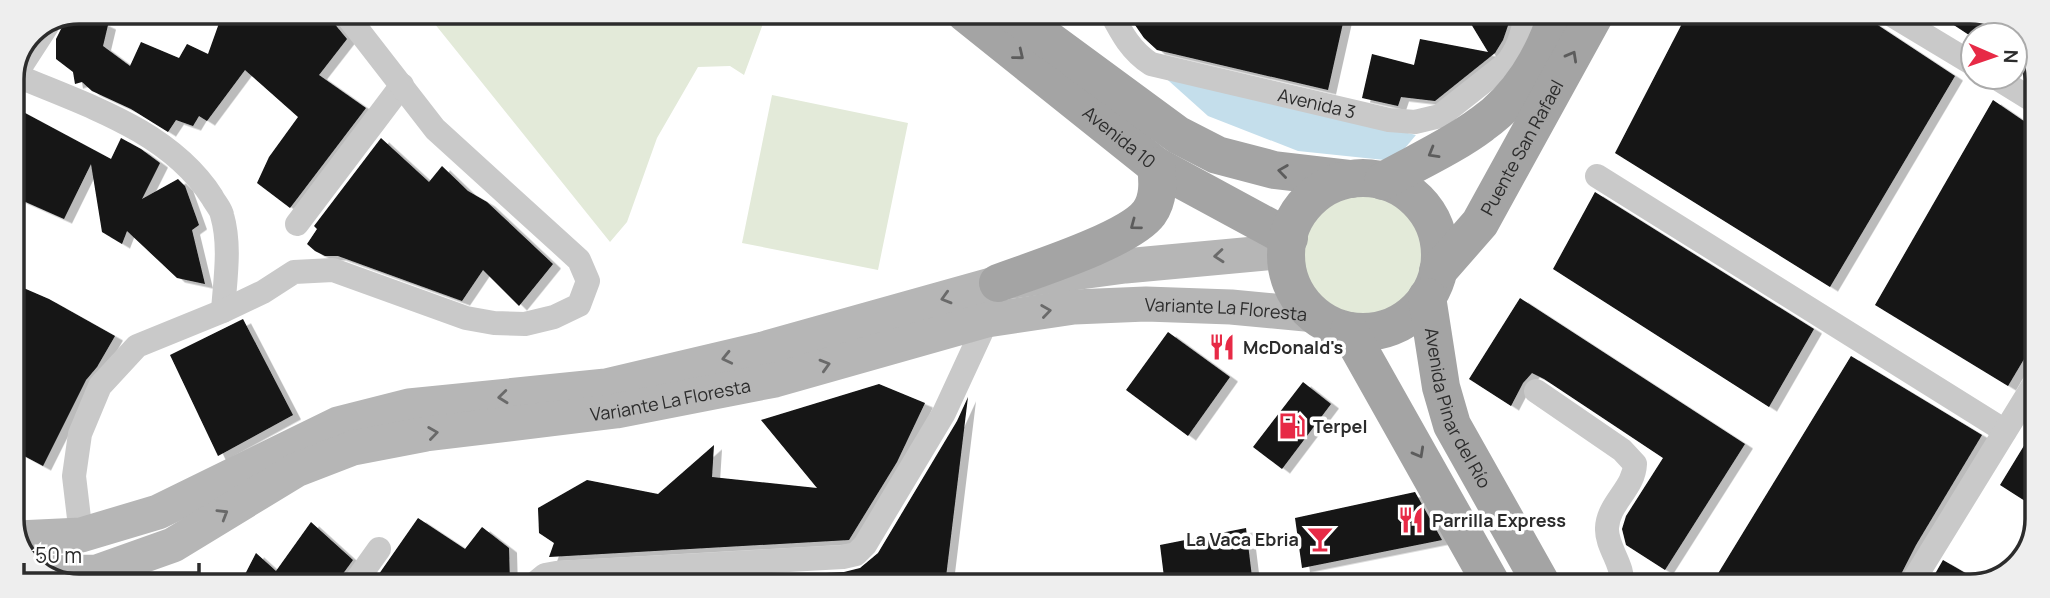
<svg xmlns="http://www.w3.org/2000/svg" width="2050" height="598" font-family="Manrope,sans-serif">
  <defs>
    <filter id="shadow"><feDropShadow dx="8" dy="4.5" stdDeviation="0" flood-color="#0004"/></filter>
  </defs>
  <rect width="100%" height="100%" fill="#fff"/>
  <path fill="#e3ead9" d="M426,13H767L744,75L730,66L698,67L657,138L627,222L610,242Z
    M772,95L908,123L878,270L742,243Z
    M1304 255a59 59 0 1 1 118 0a59 59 0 1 1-118 0Z"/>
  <path fill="#c4deeb" d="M1160,73L1416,135L1394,161L1298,151L1208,116Z"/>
  <path fill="#131313" filter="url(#shadow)" d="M80,12L108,25L103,46L130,66L141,42L179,58L187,44L208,54L223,12L330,13L333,22L347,39L319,75L366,108L290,208L257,183L269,157L298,117L245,70L207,121L199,116L193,126L176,120L168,132L131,109L92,91L82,82L75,84L73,72L56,59V39L62,27L60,20Z
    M1137,13L1192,14H1345L1328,90L1157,50L1144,38L1135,25Z
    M1465,14H1512L1503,40L1495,53L1435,101L1401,97L1398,106L1362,98L1372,54L1414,65L1420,39L1488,52Z
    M1687,14H1861L1955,76L1830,287L1615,153Z
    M1937,14H1988L2021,35H1969Z
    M1993,100L2037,130L2036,339L2008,386L1875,305Z
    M12,106L111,159L121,138L141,149L160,163L142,199L178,179L185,186L199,225L192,230L205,284L177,278L127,231L122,244L102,232L91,164L64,219L12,196Z
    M381,138L429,182L442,166L468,191L487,202L553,264L519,306L483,270L462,301L338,256H325L315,251L307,244L317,229L314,226Z
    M1595,192L1814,329L1769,407L1553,269Z
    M12,283L49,299L115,336L97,367L86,380L43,466L13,450Z
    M1520,298L1745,444L1665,570L1626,545L1622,529L1626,516L1663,458L1544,379L1532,373L1523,383L1511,406L1469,379Z
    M243,319L293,415L218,456L170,355Z
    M1168,332L1230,377L1188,436L1126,390Z
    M1851,356L1982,435L1916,545L1895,586L1711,585Z
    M1303,382L1331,404L1282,469L1253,447Z
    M879,384L925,403L897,462L849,540L549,557L554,543L539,533L538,508L587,480L658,494L714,445L712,477L817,488L761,420Z
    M968,397L945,585L622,584L844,572L860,568L878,553L957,421Z
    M2036,426V508L2000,485Z
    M1415,492L1442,540L1302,568L1295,518Z
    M418,518L465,549L482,527L509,548L510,584H372Z
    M311,522L353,560L342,575L339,584H240L256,553L276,571Z
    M1246,528L1252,577L1211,585H1165L1160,545Z
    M1943,560L1981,582L1971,586H1928Z"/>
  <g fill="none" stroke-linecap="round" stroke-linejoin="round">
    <g stroke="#c9c9c9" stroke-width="24">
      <path id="s1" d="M1111,13C1122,34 1131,51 1151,64L1389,120L1415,122L1440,116L1506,64C1519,49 1522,33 1527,14"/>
      <path d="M1890,14L1973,64"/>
      <path d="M15,75C85,105 169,130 212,197C215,203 221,209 222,215C231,246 225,280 223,311"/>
      <path d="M1995,77L2037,103"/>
      <path d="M12,80L47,26"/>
      <path d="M1597,176L2005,431"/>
      <path d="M297,224L402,85"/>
      <path d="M1536,391L1622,450L1635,464C1634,489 1608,503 1607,528C1606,548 1626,567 1621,585"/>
      <path d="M81,535L74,476L80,434L100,386L137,346L223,311L263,292L294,272L333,270L466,318L494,323L525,324L554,317L579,305L588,281L579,260L435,129L345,13"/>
      <path d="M354,584L379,549"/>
      <path d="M534,584L545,575L556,573L843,557L856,554L865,545L944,413L987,320"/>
      <path d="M1910,586L2036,381"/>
    </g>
    <g stroke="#b6b6b6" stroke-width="35">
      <path d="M18,538L81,535L158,512L338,424L409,406L606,386L763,349L998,283L1125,266L1287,251"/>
      <path id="s2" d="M46,573L97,572L173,545L296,470L353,448L426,434L616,411L775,380L987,320L1074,307L1146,304L1231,307L1316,315"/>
    </g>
    <g stroke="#a4a4a4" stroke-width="38">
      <path id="s3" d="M965,13L1156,166L1289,238"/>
      <path d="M1012,13L1178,135L1217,155L1274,170L1351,179"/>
      <circle cx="1363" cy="255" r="77"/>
      <path d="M1383,181C1415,163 1453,146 1482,124C1519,98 1544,57 1557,14"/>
      <path id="s4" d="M1438,271L1480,223L1595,14"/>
      <path d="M998,283C1033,270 1129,240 1149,213C1159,199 1158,182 1156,166"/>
      <path id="s5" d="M1427,297L1441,387L1452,425L1542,585"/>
      <path d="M1349,331L1492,585"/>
    </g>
  </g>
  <defs><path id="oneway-chevron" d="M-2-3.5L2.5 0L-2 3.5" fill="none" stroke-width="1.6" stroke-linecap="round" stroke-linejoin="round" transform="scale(1.75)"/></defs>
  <g stroke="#5c5c5c">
    <use href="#oneway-chevron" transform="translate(1019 55) rotate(39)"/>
    <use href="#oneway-chevron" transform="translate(1572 56) rotate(-61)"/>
    <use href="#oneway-chevron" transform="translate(1433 153) rotate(150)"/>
    <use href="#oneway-chevron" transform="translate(1283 171) rotate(-172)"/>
    <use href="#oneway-chevron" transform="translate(1135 225) rotate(143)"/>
    <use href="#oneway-chevron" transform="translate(1419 453) rotate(61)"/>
  </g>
  <g stroke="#6a6a6a">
    <use href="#oneway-chevron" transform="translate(1219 256) rotate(175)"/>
    <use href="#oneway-chevron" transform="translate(946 298) rotate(164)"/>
    <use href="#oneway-chevron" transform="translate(1046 311) rotate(-8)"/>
    <use href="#oneway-chevron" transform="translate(727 358) rotate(167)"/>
    <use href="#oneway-chevron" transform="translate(825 365) rotate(-16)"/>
    <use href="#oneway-chevron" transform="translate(503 397) rotate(174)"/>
    <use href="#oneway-chevron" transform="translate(433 433) rotate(-8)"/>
    <use href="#oneway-chevron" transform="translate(223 514) rotate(-31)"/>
  </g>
  <defs>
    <g id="restaurant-bare" transform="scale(2.1)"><path d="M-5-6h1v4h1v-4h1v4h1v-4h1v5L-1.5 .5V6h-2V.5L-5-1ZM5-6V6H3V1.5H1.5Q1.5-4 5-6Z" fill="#e72a46" stroke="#fff" stroke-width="2.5" paint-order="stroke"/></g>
    <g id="fuel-bare" transform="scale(2.1)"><path d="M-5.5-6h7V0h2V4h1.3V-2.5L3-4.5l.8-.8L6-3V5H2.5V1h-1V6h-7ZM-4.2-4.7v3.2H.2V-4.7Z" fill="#e72a46" stroke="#fff" stroke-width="2.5" paint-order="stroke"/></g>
    <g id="bar-bare" transform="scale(2.1)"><path d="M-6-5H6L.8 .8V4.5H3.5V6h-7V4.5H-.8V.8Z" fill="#e72a46" stroke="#fff" stroke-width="2.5" paint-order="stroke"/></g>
  </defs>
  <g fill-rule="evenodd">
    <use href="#restaurant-bare" x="1222" y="347"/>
    <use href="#fuel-bare" x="1292" y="426"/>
    <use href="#restaurant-bare" x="1411" y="520"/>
    <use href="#bar-bare" x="1320" y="539"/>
  </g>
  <g text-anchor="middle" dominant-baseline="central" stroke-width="7" stroke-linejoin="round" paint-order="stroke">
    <g font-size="18" fill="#2c2c2c" stroke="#fff">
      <text stroke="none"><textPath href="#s1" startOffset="236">Avenida 3</textPath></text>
      <text stroke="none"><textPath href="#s3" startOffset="198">Avenida 10</textPath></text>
      <text stroke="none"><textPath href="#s4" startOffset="150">Puente San Rafael</textPath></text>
      <text stroke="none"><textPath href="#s2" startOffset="1225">Variante La Floresta</textPath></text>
      <text stroke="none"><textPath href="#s2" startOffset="658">Variante La Floresta</textPath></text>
      <text stroke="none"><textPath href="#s5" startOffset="116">Avenida Pinar del Río</textPath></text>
    </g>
    <g font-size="18" font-weight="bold" fill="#2c2c2c" stroke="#fff" text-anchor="start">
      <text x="1243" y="347">McDonald's</text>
      <text x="1313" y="426">Terpel</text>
      <text x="1432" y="520">Parrilla Express</text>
      <text x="1299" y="539" text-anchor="end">La Vaca Ebria</text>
    </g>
  </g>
  <path d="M0 0H2050V598H0ZM79 24H1970A55 55 0 0 1 2025 79V519A55 55 0 0 1 1970 574H79A55 55 0 0 1 24 519V79A55 55 0 0 1 79 24Z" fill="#eee" fill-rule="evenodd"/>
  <path fill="none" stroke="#2c2c2c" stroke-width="3.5" d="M79 24H1970A55 55 0 0 1 2025 79V519A55 55 0 0 1 1970 574H79A55 55 0 0 1 24 519V79A55 55 0 0 1 79 24Z"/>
  <g transform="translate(1994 56) rotate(92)"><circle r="33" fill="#ffffff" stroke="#ababab" stroke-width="2"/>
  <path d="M0-5L12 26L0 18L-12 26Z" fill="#e72a46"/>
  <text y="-10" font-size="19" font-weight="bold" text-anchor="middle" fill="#2c2c2c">N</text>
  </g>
  <path d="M24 563v10h175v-10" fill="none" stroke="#2c2c2c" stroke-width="3.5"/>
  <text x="35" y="563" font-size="21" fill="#2c2c2c" stroke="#ffffff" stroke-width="5" paint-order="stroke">50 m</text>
</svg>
